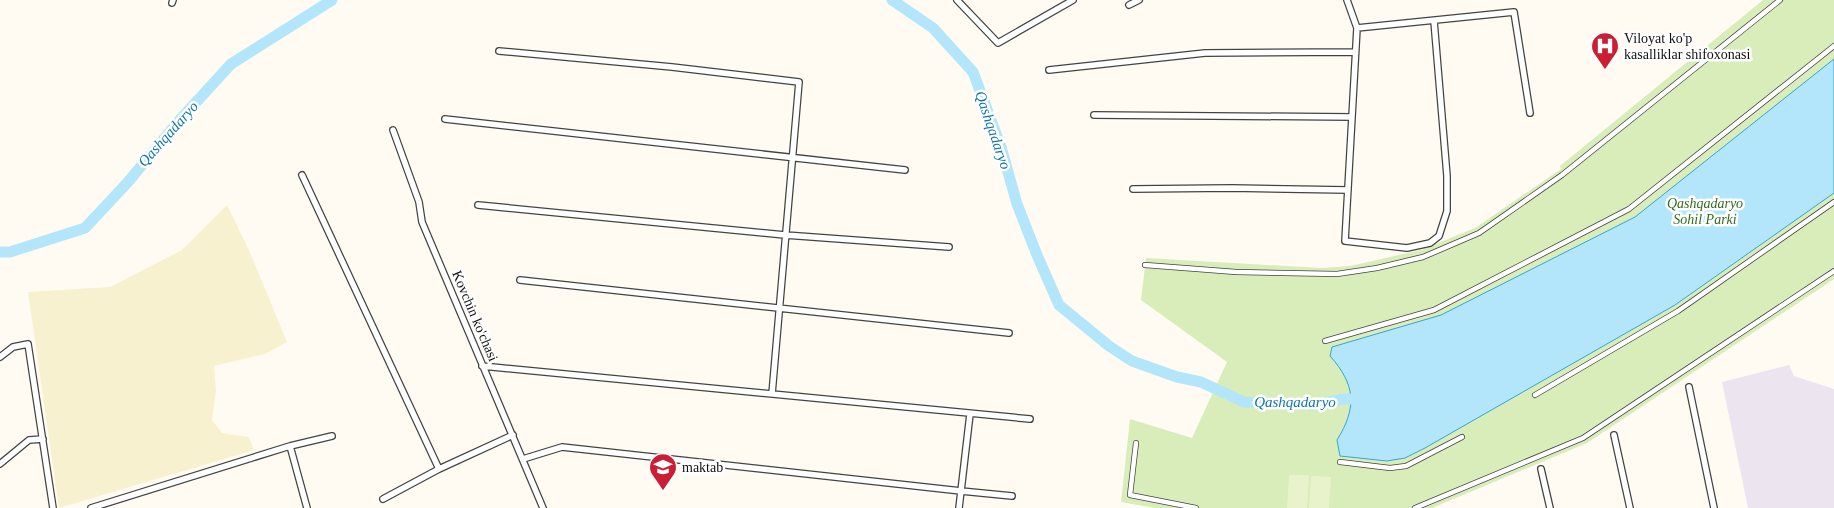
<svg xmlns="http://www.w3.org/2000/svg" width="1834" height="508" font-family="Georgia,serif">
  <rect width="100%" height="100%" fill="#fffbf2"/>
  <path fill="#ece4ee" d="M1789,365L1794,376L1834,389V508H1748L1722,382Z"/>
  <path fill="#f7f1d0" d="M227,205L249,250L287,342L265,354L214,366L216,391L212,420L222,433L249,437L254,450L59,508L28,292L110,287L182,250Z"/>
  <path fill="#d8edb9" d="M1763,0H1834V279L1587,443L1432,508H1155L1121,502L1130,419L1192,438L1227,362L1141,300L1146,258L1322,268L1350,266L1421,250L1475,228L1561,169L1560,166Z"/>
  <path fill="#e9f3cb" d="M1289,475H1309L1307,508H1287Z
    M1311,476L1331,477L1329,508H1309Z"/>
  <path fill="#b3e6fa" stroke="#35a4d6" d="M1834,59V193L1675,305L1425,448L1405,458L1387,461L1340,456L1337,440C1357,408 1356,385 1330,356L1332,347L1441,315L1635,217Z"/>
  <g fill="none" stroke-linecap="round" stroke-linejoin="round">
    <path stroke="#b3e6fa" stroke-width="11" d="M892,0L933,28L973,72L1001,147L1017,204L1037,255L1059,305L1109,346L1132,361L1177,377L1201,382L1244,402L1312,405L1344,399H1366
      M0,252H10L85,228L128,182L177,123L231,64L332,0"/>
    <g stroke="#434343" stroke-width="6">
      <path id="pedestrian" d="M1145,265L1236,272L1337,274L1377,268L1423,257L1479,233L1562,175L1780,0
        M1325,341L1434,310L1629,209L1834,46
        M1535,395L1678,311L1834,202
        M1136,443L1130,495L1196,508
        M1340,462L1390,468L1406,466L1462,437
        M1415,508L1583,438L1834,271"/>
    </g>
    <g stroke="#434343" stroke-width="8">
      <path id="minor" d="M957,0L998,43L1073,0
        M1347,0L1357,28L1345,241L1407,248L1430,243L1439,236L1447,211V176L1434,21
        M172,3L173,0
        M1129,5L1139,0
        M1357,28L1514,12L1530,113
        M499,51L672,67L799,82L772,394
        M1049,70L1205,53L1355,52
        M1094,115L1352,117
        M445,119L905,170
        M393,130L419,202L422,222L543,508
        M302,175L439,469
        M1133,189L1232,188L1348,190
        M478,205L785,235L949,247
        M520,280L1009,333
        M0,357L13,347L28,344L53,508
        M482,366L1030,419
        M1689,387L1714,508
        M1614,435L1630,508
        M290,446L307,508
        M523,459L562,447L961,491L1012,496
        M0,464L29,440L43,439
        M1541,469L1550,508
        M383,499L439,469L513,435
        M91,508L290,446L332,436
        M959,508L970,414"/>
    </g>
    <use href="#pedestrian" stroke="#fff" stroke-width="4.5"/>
    <use href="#minor" stroke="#fff" stroke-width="5.5"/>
  </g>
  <defs>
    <g id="hospital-pin" transform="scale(1.4375)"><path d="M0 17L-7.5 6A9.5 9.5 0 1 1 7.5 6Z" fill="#ca1e35" stroke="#fff"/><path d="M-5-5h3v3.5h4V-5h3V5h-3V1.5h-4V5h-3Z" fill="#fff"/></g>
    <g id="school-pin" transform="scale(1.4375)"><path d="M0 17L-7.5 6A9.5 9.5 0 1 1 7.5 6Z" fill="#ca1e35" stroke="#fff"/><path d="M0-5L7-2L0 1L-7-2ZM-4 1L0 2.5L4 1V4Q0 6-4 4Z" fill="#fff"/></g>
  </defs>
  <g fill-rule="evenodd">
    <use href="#hospital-pin" x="1605" y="46"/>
    <use href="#school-pin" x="663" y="467"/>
  </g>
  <g text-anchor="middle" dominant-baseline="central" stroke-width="5" stroke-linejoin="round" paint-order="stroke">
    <g font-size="14" fill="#101010" stroke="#fff" text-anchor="start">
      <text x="1624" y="38">Viloyat ko'p<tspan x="1624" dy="16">kasalliklar shifoxonasi</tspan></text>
      <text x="682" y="467">maktab</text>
    </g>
    <g font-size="14" font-style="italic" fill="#336d1b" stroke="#fff">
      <text x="1705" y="203">Qashqadaryo<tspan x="1705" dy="16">Sohil Parki</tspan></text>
    </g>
    <g font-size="14" fill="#101010" stroke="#fff">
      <text transform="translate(475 316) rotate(67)">Kovchin ko'chasi</text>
    </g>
    <g font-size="15" font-style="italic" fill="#0f75ab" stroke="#fff">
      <text transform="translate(993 130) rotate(71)">Qashqadaryo</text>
      <text transform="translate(168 134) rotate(-48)">Qashqadaryo</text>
      <text x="1295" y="402">Qashqadaryo</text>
    </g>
  </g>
</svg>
